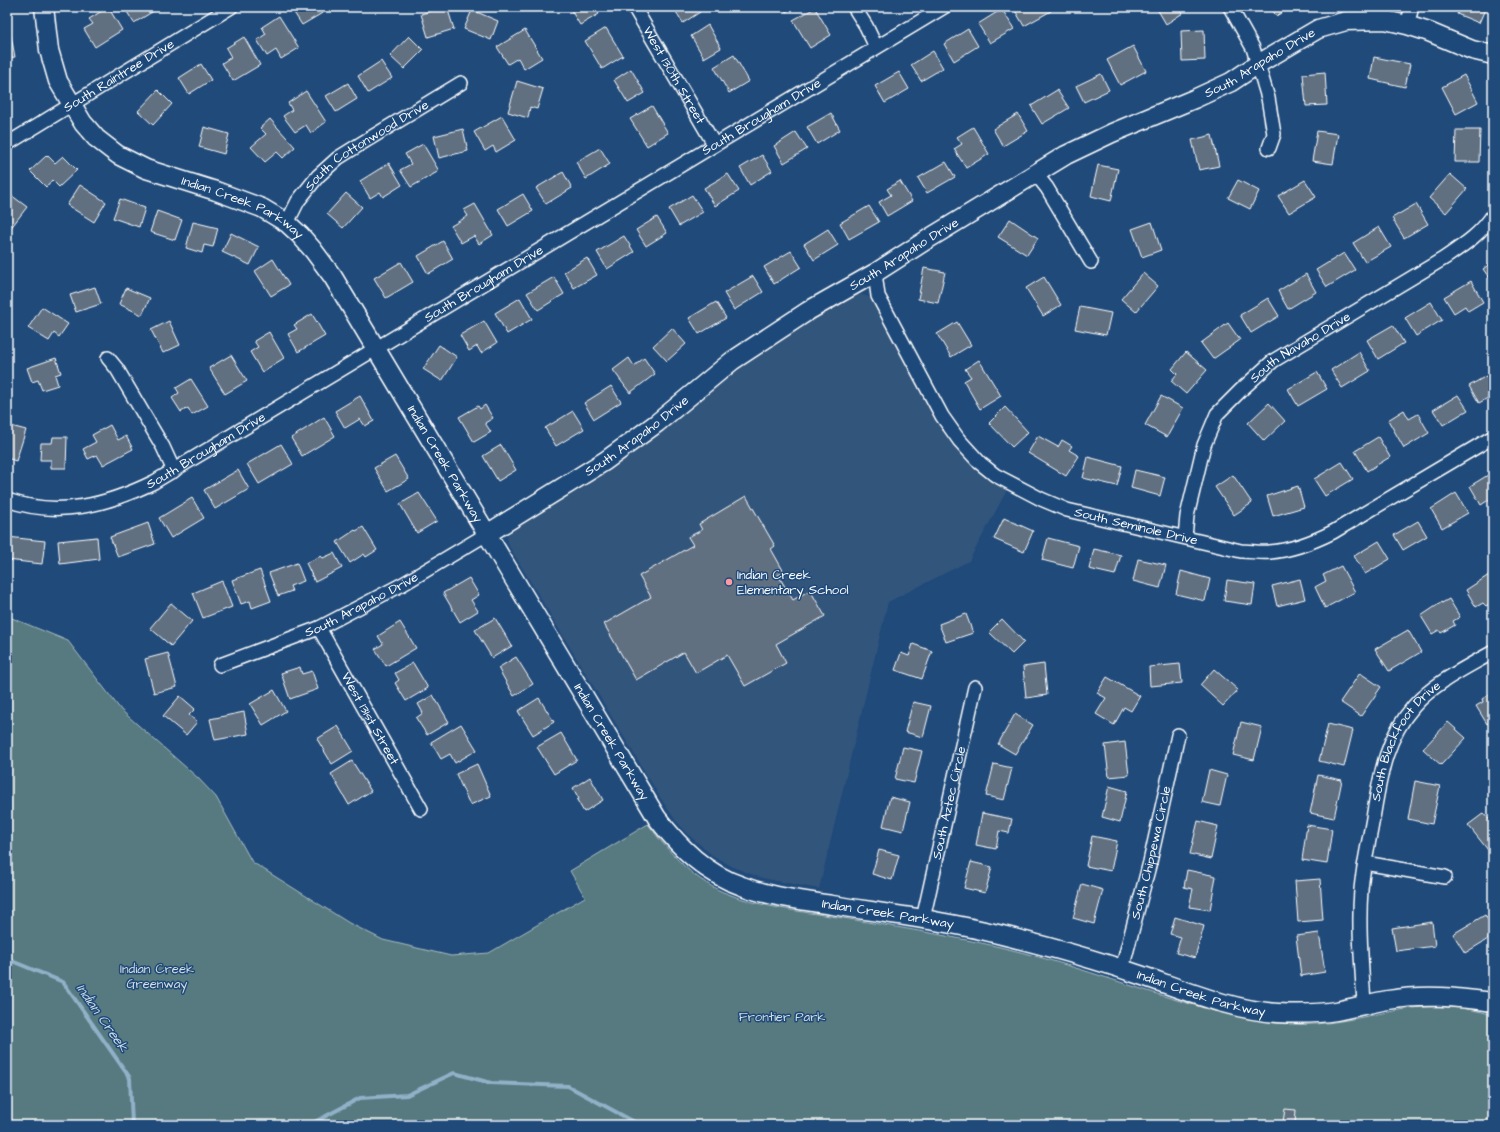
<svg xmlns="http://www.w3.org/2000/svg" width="1500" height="1132" font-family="'Architects Daughter',sans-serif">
  <rect width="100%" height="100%" fill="#1f4a7a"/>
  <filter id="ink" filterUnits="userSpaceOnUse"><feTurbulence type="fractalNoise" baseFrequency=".025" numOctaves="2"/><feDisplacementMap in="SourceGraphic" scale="8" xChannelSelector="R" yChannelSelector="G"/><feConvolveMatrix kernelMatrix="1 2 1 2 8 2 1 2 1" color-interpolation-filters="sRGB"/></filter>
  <g filter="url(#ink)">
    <path fill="#33557c" d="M857,295H863L869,297L875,303L935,416L950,440L969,463L990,480L1007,490L969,561L888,602L819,889L762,878L735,868L712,855L692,838L676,821L663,802L509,546L507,537L511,530L515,525L595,479L633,454L738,369L770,346L848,297Z"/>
    <path fill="#577a80" stroke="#abbcc0" d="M7,616L68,641L121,710L198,778L216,797L252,862L349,923L383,940L451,956L489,953L585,897L570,871L648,824C668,851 691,878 723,892C759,907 798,911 837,917C891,926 946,935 1000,947C1061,961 1120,983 1180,1001C1216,1011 1251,1022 1289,1024C1327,1027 1363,1016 1400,1010C1430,1004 1464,1006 1493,1015V1125H7Z"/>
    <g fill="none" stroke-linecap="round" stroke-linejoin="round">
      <path stroke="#91b1c8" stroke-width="4" d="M7,959L63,982L130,1078L132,1125
        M309,1125L360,1098L407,1095L454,1073L491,1083L568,1086L640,1125"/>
    </g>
    <path fill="#616f81" stroke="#fff" d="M7,7H9L8,26H7Z
      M108,7L122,30L95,47L84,29L93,24L89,19Z
      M124,7H155L157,9L134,23Z
      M293,7H321L324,12L302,25L291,8Z
      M444,7H447L454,29L428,37L421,14Z
      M569,7H595L599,14L580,25Z
      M673,7H697L700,12L683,23Z
      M783,7H794L786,12Z
      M1013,7H1049L1051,11L1024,26Z
      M1156,7H1179L1183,13L1166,24Z
      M1271,7H1291L1276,16Z
      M1460,7H1486L1479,23L1457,14Z
      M815,8L831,35L810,48L793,20Z
      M1002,9L1014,29L990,43L978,24Z
      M472,10L498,21L491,40L464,29Z
      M279,16L299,48L281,59L276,50L267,56L257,40L266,34L262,27Z
      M708,25L721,48L704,58L691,36Z
      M606,28L623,56L602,69L585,41Z
      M968,29L978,46L954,61L944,44Z
      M525,30L542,58L524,69L518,58L508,64L497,47Z
      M1204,30L1205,60L1182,61L1181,31Z
      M11,36L15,57L7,58V37Z
      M409,36L423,50L404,69L390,56Z
      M244,37L260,65L233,81L222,63L231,57L226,48Z
      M1133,46L1146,71L1120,85L1107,60Z
      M933,51L943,68L921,81L911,65Z
      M734,55L749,81L729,93L714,67Z
      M1374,57L1410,64L1405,87L1370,79Z
      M381,61L392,78L368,93L358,76Z
      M201,64L211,80L189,94L179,78Z
      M631,69L645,93L628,103L614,80Z
      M899,72L909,89L885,103L875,86Z
      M1325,72L1327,105L1306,106L1303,74Z
      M1101,74L1109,90L1084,102L1076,86Z
      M1464,75L1478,102L1456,114L1442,87Z
      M517,81L543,89L537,109L530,107L528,118L508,112Z
      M348,83L357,99L336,112L326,96Z
      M158,90L172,104L153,125L138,111Z
      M1057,90L1069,108L1042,124L1031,106Z
      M306,91L326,122L311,133L306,125L295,132L283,116L292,110L288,103Z
      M652,106L668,133L647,146L630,119Z
      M831,113L840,130L817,144L807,127Z
      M1018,114L1028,131L1003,146L993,129Z
      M502,116L516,140L496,152L493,146L485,151L474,132Z
      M270,119L295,147L283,158L277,152L265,162L251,147L266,134L260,128Z
      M204,127L229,134L224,154L199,147Z
      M973,127L989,154L966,168L954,149L962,144L957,137Z
      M463,129L468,151L439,158L434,136Z
      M1456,130H1480L1479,162H1455Z
      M1317,131L1338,134L1333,164L1312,161Z
      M796,132L807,149L784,163L774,146Z
      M1212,135L1219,166L1199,170L1192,140Z
      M423,144L439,171L411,187L400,170L411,164L405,154Z
      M600,148L610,164L586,179L576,162Z
      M47,155L55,163L63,156L77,170L59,187L52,180L46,187L30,171Z
      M762,155L772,171L750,185L740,168Z
      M946,162L955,177L927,193L918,178Z
      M389,163L402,185L383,197L380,192L370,198L360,181Z
      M1098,165L1118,169L1111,201L1091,196Z
      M563,172L572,188L546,204L536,188Z
      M728,174L739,191L715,206L704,188Z
      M1450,174L1467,189L1446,213L1429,198Z
      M1238,180L1259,191L1250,209L1228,198Z
      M1305,180L1316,197L1289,213L1278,196Z
      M900,181L912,201L887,216L879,202L891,195L887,189Z
      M80,185L106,202L94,222L67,205Z
      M7,192L27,207L10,229L7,226Z
      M346,193L362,207L343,228L327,214Z
      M523,194L533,211L508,226L498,209Z
      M692,195L703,212L679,226L669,209Z
      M120,199L145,208L139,227L113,218Z
      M475,204L493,235L479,244L474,236L461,243L451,226L468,216L464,210Z
      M1416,204L1428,224L1404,238L1392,218Z
      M869,206L879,222L849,239L840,223Z
      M157,211L182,220L175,240L150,232Z
      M657,217L667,233L646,246L636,230Z
      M1010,219L1038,238L1027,255L998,237Z
      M193,222L218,228L213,247L204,245L202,253L186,248Z
      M1152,222L1161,250L1142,257L1132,229Z
      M1379,227L1391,247L1365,262L1353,243Z
      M828,229L838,245L814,260L804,244Z
      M231,233L259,247L250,265L222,252Z
      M624,236L634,252L607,269L597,252Z
      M443,241L453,259L428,274L418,256Z
      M791,251L801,267L774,284L764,267Z
      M1344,253L1355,270L1327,287L1316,270Z
      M587,258L597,275L574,288L564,272Z
      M273,259L289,285L271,296L255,271Z
      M401,262L413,282L386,298L374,278Z
      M1493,262V283L1483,269Z
      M924,268L945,272L938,303L918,299Z
      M1143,273L1158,286L1136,312L1121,299Z
      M1306,274L1316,292L1288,309L1278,291Z
      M753,276L763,292L734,310L724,293Z
      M554,277L564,294L538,310L527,293Z
      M1044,277L1061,305L1043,316L1026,288Z
      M1471,281L1483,302L1468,311L1465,306L1454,313L1444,297Z
      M95,287L101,304L76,312L70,295Z
      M126,288L150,298L142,315L119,304Z
      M520,298L532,319L507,334L495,313Z
      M1268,298L1279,316L1251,333L1240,315Z
      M716,302L726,318L699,334L689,318Z
      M1431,302L1442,320L1416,336L1405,318Z
      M42,307L68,324L59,337L54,333L49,341L28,328Z
      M1080,307L1111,313L1106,335L1075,329Z
      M312,314L325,336L298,352L288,334L297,329L294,325Z
      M169,321L180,345L163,353L151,330Z
      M484,321L497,343L481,353L477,346L469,351L460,335Z
      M957,322L971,345L951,357L937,334Z
      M1228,323L1240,340L1213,359L1201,343Z
      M1393,325L1404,343L1378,359L1367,340Z
      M672,328L686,344L667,361L653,346Z
      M269,332L284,358L262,372L250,352L258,347L254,341Z
      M439,345L457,357L442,381L423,369Z
      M1186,352L1207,370L1186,394L1171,381L1177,374L1172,369Z
      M1359,352L1370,371L1342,388L1331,370Z
      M231,355L247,381L225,394L209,368Z
      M56,358L61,373L55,375L58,385L42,390L38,380L32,382L27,368Z
      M629,358L634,366L644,358L655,374L630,393L613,370Z
      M979,360L1001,396L980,409L964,381L971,377L965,369Z
      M1317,372L1327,389L1298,406L1288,389Z
      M1493,372V395L1479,403L1469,386Z
      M191,379L208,406L192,415L188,408L181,412L172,398L179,393L176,388Z
      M611,386L621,402L594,419L584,403Z
      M1458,395L1468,410L1443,425L1433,410Z
      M360,396L374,421L365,426L360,419L345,428L335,411Z
      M1161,396L1183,408L1167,437L1145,425Z
      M1269,403L1285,421L1264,441L1248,423Z
      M485,405L493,418L485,423L491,432L474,442L459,417L478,406L480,409Z
      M1005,407L1028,432L1012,447L989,423Z
      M1404,410L1409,419L1418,414L1429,433L1404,448L1388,420Z
      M573,411L584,429L556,446L545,428Z
      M324,417L335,436L302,456L291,438Z
      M110,425L118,440L126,436L133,449L103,465L97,455L88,459L83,449L96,442L92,435Z
      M11,426L26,430L16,461L7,458V432L9,433Z
      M1038,436L1058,447L1062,440L1072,446L1069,450L1079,456L1066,476L1028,453Z
      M53,437H67L66,468H51V460H40L41,443H52Z
      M1378,437L1390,457L1367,471L1355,451Z
      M281,444L293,464L259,484L247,464Z
      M501,445L516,470L498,481L483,456Z
      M395,456L409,479L388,491L374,468Z
      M1088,457L1122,466L1117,486L1083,478Z
      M1342,462L1353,479L1325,496L1314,479Z
      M238,470L249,489L215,509L204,490Z
      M1135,470L1165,477L1160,496L1131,488Z
      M1493,472V497L1481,505L1470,486Z
      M1233,475L1252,503L1234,515L1215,487Z
      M1298,486L1304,507L1273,516L1267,496Z
      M419,493L437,521L417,533L400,504Z
      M1456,493L1468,513L1442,528L1431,509Z
      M746,496L775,546L771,549L784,572L778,575L793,600L810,590L825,616L776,644L786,663L745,686L727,655L696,673L684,652L636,680L604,624L651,597L639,576L693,545L688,537L702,530L699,524Z
      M192,498L204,518L171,538L159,518Z
      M1004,518L1033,531L1024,552L994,539Z
      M1418,521L1427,536L1403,550L1394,535Z
      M148,523L155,544L118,557L110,537Z
      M363,527L377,550L366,557L364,554L350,563L337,542L355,530L356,531Z
      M7,537L45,541L42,564L7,560Z
      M97,537L99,559L60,564L58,541Z
      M1048,538L1079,546L1073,568L1042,560Z
      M1379,541L1390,559L1365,574L1354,556Z
      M1094,549L1121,555L1115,575L1089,569Z
      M334,553L342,568L315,582L306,563L321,556L323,558Z
      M1138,559L1166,565L1160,588L1133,581Z
      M297,563L304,581L290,586L292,591L278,596L269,573Z
      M1341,566L1355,592L1325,608L1315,587L1326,581L1323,575Z
      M260,570L271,601L252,608L250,601L241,604L232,580Z
      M1181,571L1210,579L1205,601L1176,594Z
      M1492,573L1493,602L1486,606L1483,603L1476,607L1466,590Z
      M469,578L479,595L471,600L478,611L460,622L443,593Z
      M1300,579L1305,599L1277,606L1272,586Z
      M1227,580L1255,584L1252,605L1224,601Z
      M222,581L232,607L203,618L193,593Z
      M1449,599L1460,617L1453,621L1455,625L1441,633L1439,630L1432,634L1421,616L1442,602V603Z
      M171,603L192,621L171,646L150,628Z
      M966,614L973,633L946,642L939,624Z
      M495,618L512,646L492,658L475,630Z
      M1002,619L1024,642L1012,654L989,632Z
      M400,622L416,648L386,666L375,649L383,644L378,636Z
      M1408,630L1421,652L1389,671L1375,649Z
      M913,644L932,651L922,679L895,670L901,653L909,656Z
      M168,653L177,687L154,693L145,659Z
      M516,657L533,684L514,696L498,668Z
      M413,663L428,688L406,701L395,683L399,680L395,673Z
      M1044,664L1047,695L1026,698L1023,667Z
      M1180,664L1182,683L1150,686L1149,667Z
      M300,667L302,674L312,671L318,689L290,699L281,673Z
      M1214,669L1238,690L1223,706L1200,685Z
      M1360,673L1381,687L1361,716L1340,702Z
      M1107,677L1140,696L1131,711L1124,707L1114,725L1096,714L1106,698L1097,693Z
      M274,690L286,711L263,725L250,704Z
      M1493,692V720L1487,724L1476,706L1483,702L1482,699Z
      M433,695L449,722L427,735L416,718L423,713L418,704Z
      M180,696L195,709L189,715L197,722L186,735L163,716Z
      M539,698L554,722L533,735L518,711Z
      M913,702L931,706L923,737L905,732Z
      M244,712L248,734L215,740L210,719Z
      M1015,714L1033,725L1015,754L998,744Z
      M1241,722L1262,727L1254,760L1233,755Z
      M1448,722L1466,738L1441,765L1423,749Z
      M461,724L477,750L455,763L450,754L441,759L431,742Z
      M1328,724L1353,730L1344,767L1319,761Z
      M338,726L353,751L332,764L317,739Z
      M561,733L577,760L554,774L537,747Z
      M1125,742L1129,775L1109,777L1105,745Z
      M903,747L922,751L914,783L895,779Z
      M352,761L371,791L349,805L331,774Z
      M477,764L491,796L470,805L456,774Z
      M994,764L1012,768L1004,800L986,796Z
      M1209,770L1227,775L1220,806L1202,802Z
      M1318,775L1342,780L1334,818L1310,813Z
      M590,777L603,800L584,812L577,800L579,799L573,788Z
      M1415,781L1440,786L1432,824L1408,819Z
      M1109,786L1127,791L1120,822L1102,817Z
      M890,797L910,802L903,831L883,826Z
      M982,813L1012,819L1009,833L999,831L996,849L976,845Z
      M1484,813L1493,824L1492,855L1468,825Z
      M1198,821L1218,826L1211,859L1190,854Z
      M1307,825L1332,829L1327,864L1302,860Z
      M1092,836L1117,841L1111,871L1086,866Z
      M879,850L899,855L892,880L872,874Z
      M971,862L992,867L985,893L964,888Z
      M1187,870L1216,876L1210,910L1189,907L1193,889L1184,887Z
      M1320,879L1323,920L1298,922L1295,881Z
      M1082,884L1103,890L1094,924L1073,918Z
      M1485,915L1493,928V936L1465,953L1453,934Z
      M1175,917L1204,926L1195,958L1176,953L1181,937L1170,934Z
      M1432,922L1435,946L1396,951L1392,928Z
      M1319,933L1325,972L1301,976L1296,936Z
      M1285,1109L1296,1110L1295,1123L1283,1122Z"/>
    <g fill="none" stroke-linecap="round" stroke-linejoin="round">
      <g stroke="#fff" stroke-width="16">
        <g id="street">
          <path id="s1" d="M634,7L714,144"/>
          <path d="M854,7L866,26L876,47"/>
          <path d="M1230,7L1253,48L1268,98L1274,134L1269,148"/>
          <path d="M1407,25L1412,7"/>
          <path id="s2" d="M7,144L231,7"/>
          <path d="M1036,174L1047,188L1091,262"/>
          <path id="s3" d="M287,223L298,201L318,176L338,158L362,143L461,83"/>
          <path id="s4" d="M875,273L878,296L942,416L959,440L980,463L995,475L1041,499L1067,510L1241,551C1251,551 1260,553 1270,552C1293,550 1313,542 1333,532L1493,437"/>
          <path d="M108,358L117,369L163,447L174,471"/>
          <path id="s5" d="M7,500C58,518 107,505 154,482L944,7"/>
          <path id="s6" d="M1185,537L1187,516L1204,445L1217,414L1241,390L1273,361L1443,259C1462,246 1480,235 1493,215"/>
          <path id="s7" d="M319,628L421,809"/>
          <path id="s8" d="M220,665L319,628L403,584L487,534"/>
          <path d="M1365,863L1445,877"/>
          <path id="s9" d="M923,919L975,687"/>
          <path id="s10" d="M1122,969L1150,862L1178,735"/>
          <path id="s11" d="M1364,1004C1362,966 1358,928 1361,890C1363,866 1369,842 1373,818C1380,777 1385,739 1414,706C1435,682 1466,668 1493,652"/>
        </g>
      </g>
      <g stroke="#fff" stroke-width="21">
        <g id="secondary">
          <path id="s12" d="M44,7L49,50L58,81L83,123L96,138L118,155L146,169L216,191L262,208L287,223L300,235L313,250L333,277L657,818C680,848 706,874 742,886C771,897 802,900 832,905C889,914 946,921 1002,935C1046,946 1091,958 1134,973C1180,988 1229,1010 1278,1013C1297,1014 1317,1014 1336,1011C1353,1008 1370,1003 1388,1000C1424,994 1456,997 1493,1002"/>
          <path id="s13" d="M487,534L605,461L657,423L732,361L808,311L875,273L928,239L1066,155L1112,133L1194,99L1231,82L1258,64L1318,29L1346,21L1385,20L1407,25L1429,32L1472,50L1493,55"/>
        </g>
      </g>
      <use href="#street" stroke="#1f4a7a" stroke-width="13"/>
      <use href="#secondary" stroke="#1f4a7a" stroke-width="18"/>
    </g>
  </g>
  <circle fill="#ff9aa2" stroke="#1f4a7a" stroke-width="1.5" cx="729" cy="582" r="4"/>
  <g text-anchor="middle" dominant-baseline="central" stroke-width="3" stroke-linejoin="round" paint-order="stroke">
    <g font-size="13" fill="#fff" stroke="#1f4a7a">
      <text stroke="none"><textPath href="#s13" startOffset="908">South Arapaho Drive</textPath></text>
      <text stroke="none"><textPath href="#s2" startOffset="131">South Raintree Drive</textPath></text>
      <text stroke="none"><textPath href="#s1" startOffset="79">West 130th Street</textPath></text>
      <text stroke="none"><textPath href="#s5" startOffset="861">South Brougham Drive</textPath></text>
      <text stroke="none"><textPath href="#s3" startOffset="114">South Cottonwood Drive</textPath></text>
      <text stroke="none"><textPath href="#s12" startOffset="308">Indian Creek Parkway</textPath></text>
      <text stroke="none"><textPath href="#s13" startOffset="503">South Arapaho Drive</textPath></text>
      <text stroke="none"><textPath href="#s5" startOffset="537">South Brougham Drive</textPath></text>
      <text stroke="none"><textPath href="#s6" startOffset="235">South Navaho Drive</textPath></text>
      <text stroke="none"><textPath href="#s13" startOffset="179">South Arapaho Drive</textPath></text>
      <text stroke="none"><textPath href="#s5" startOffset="213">South Brougham Drive</textPath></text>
      <text stroke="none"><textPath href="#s12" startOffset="644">Indian Creek Parkway</textPath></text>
      <text stroke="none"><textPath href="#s4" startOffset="390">South Seminole Drive</textPath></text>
      <text stroke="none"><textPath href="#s8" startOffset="154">South Arapaho Drive</textPath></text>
      <text stroke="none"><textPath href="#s7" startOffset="104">West 131st Street</textPath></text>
      <text stroke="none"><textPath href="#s12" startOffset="968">Indian Creek Parkway</textPath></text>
      <text stroke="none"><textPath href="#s11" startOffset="273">South Blackfoot Drive</textPath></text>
      <text stroke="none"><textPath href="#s9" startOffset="119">South Aztec Circle</textPath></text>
      <text stroke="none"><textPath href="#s10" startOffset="120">South Chippewa Circle</textPath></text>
      <text stroke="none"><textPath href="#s12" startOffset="1316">Indian Creek Parkway</textPath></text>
      <text stroke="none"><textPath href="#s12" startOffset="1640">Indian Creek Parkway</textPath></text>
    </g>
    <g font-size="13" fill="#fff" stroke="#1f4a7a" text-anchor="start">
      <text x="737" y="575">Indian Creek<tspan x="737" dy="15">Elementary School</tspan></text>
    </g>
    <g font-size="13" fill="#d5dedf" stroke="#1f4a7a">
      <text x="157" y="969">Indian Creek<tspan x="157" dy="15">Greenway</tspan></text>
      <text x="782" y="1017">Frontier Park</text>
    </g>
    <g font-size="14" font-style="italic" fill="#d1dee8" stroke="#1f4a7a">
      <text transform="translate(102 1018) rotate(55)">Indian Creek</text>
    </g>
  </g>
  <rect width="1500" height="1132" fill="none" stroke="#1f4a7a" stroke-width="24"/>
  <rect x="12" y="12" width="1476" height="1108" fill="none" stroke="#fff" stroke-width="1.5" filter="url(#ink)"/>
</svg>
